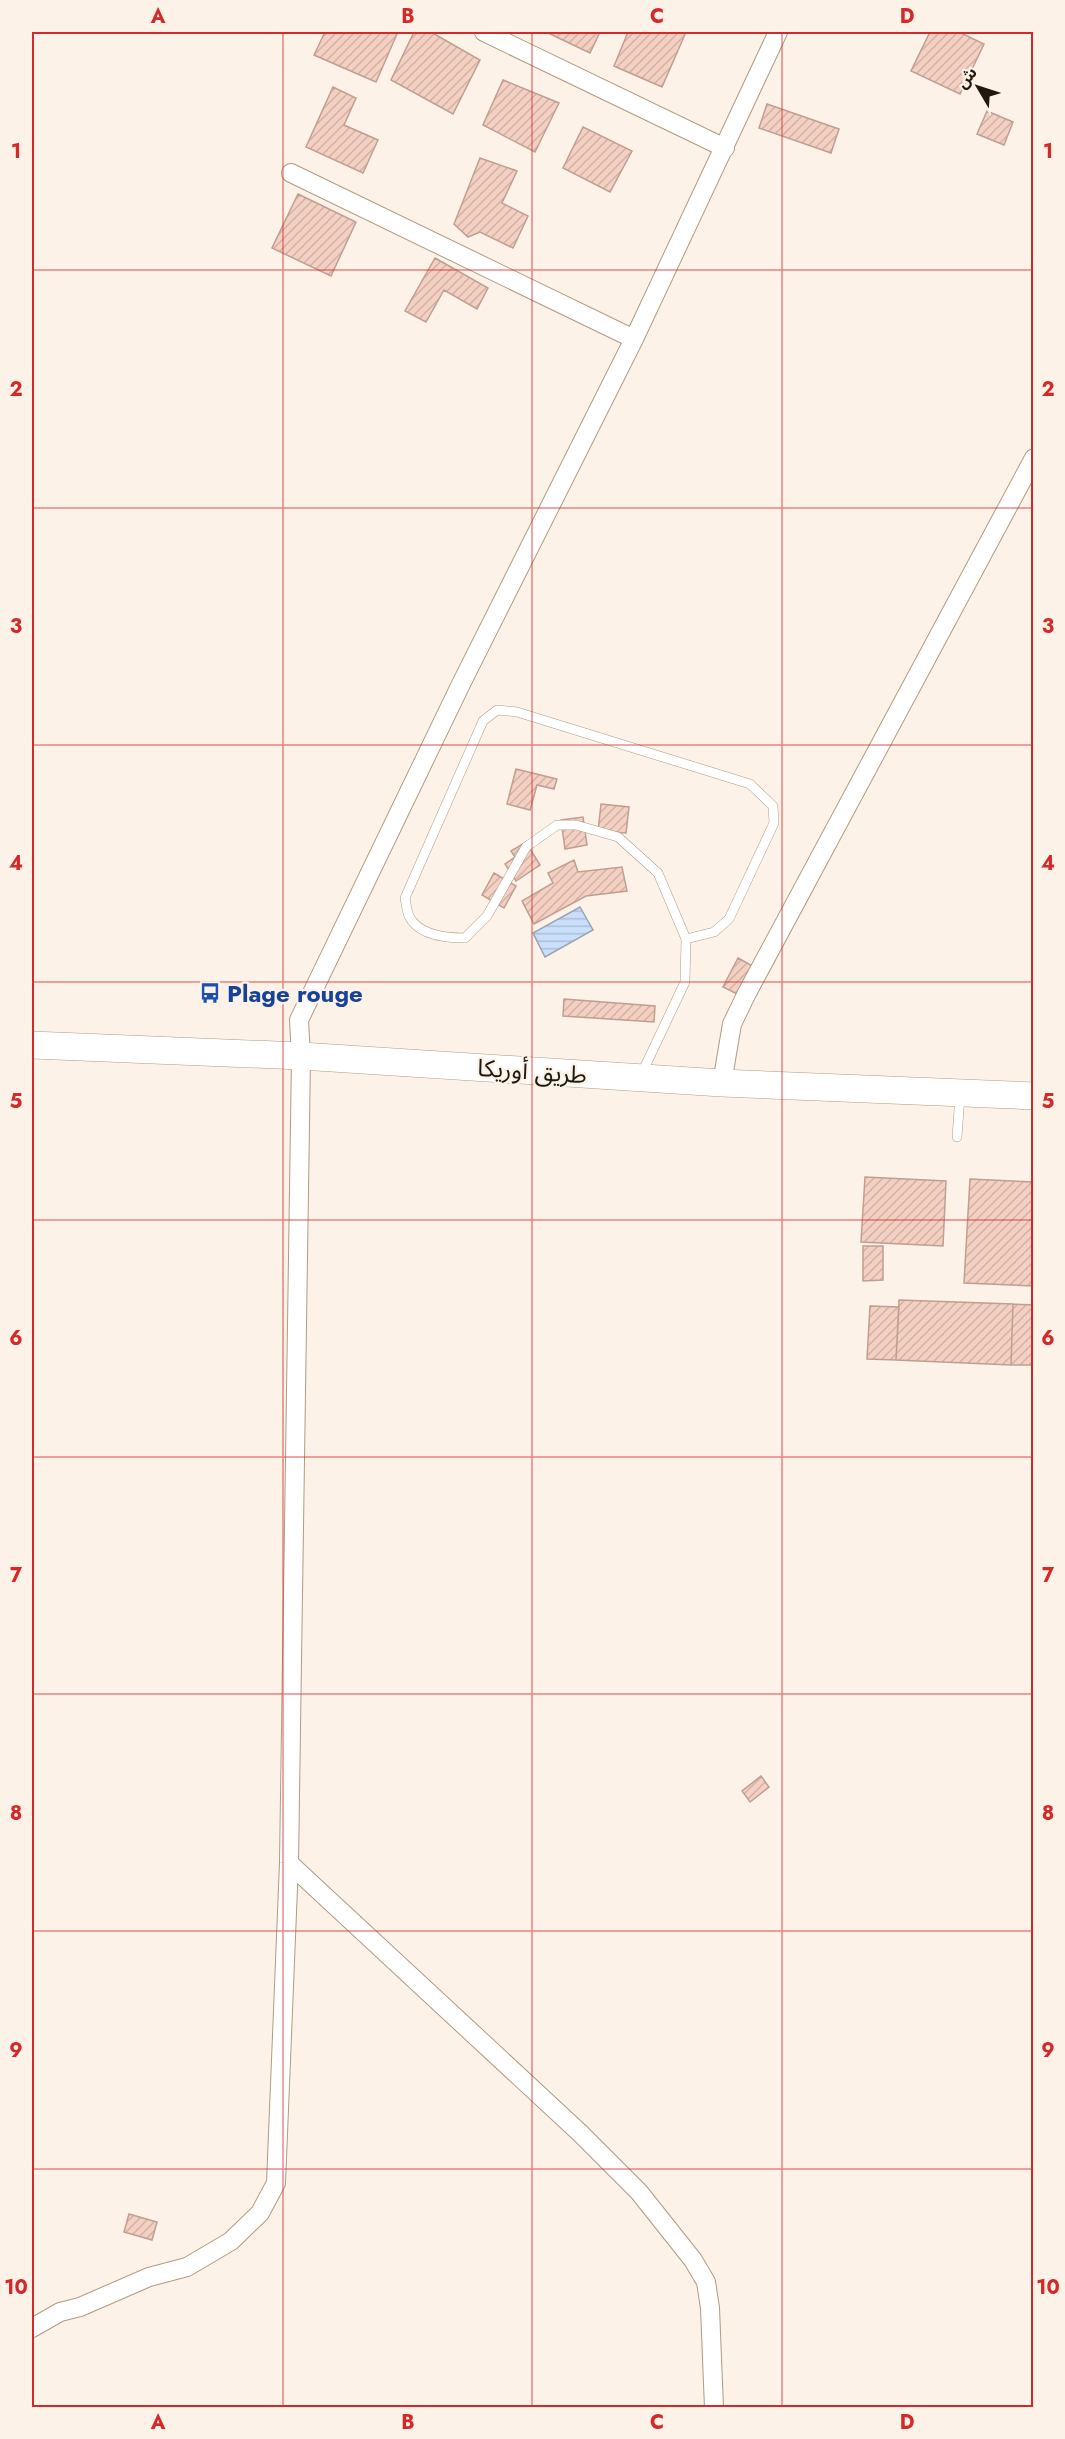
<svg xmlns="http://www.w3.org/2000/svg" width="1065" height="2439" font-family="Jost,'Noto Sans Arabic',sans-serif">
  <defs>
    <pattern id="water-rules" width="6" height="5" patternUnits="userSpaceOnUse" patternTransform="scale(1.5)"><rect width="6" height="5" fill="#c9dffb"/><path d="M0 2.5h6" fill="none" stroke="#acbfd6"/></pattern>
    <pattern id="building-hatch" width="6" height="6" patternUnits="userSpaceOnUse" patternTransform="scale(1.5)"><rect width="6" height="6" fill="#f4d0c2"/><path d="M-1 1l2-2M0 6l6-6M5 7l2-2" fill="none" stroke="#d1b2a6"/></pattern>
  </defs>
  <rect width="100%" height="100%" fill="#fcf2e7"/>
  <path fill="url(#water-rules)" stroke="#97a4b4" stroke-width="1.5" d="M580,907L593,930L545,957L533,933Z"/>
  <path fill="url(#building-hatch)" stroke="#c09e91" stroke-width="1.5" d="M325,32H391L397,34L376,82L314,55Z
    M414,32H431L480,60L453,114L391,80Z
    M546,32H600L590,53Z
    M628,32H686L662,87L614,66Z
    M930,32H959L984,44L960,94L911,71Z
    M503,80L559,103L535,152L483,125Z
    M333,87L356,98L344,125L378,140L363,173L306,147Z
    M767,104L839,129L831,153L759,128Z
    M987,111L1013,122L1004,145L977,134Z
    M583,127L632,151L610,192L563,168Z
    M480,158L517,171L502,203L528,216L513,248L480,232L468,237L454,224Z
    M298,194L356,222L331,276L272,248Z
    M435,258L488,288L477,309L444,290L426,322L405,311Z
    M516,769L557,779L554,789L537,785L530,810L507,804Z
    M601,804L629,807L626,833L598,831Z
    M583,817L587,845L565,849L561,820Z
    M526,842L540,865L516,881L505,864L515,857L511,851Z
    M574,860L578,872L622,867L627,891L586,896L534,924L522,901L553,883L548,873Z
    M494,873L516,886L504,908L482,895Z
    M738,958L756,968L741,996L723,987Z
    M564,999L655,1006L654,1022L563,1016Z
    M865,1177L946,1181L943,1246L861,1242Z
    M970,1179L1034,1182V1286L964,1283Z
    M863,1246H883V1280L863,1281Z
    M899,1300L1013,1304L1011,1365L896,1360Z
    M1013,1304L1034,1305V1365H1011Z
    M870,1306L899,1307L896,1360L867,1359Z
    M761,1776L769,1787L750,1802L742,1791Z
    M129,2214L157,2222L152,2240L124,2232Z"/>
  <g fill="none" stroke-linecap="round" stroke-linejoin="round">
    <g stroke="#b19b82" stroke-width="10">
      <path id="lane" d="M641,1075L685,982L686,939L658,873L618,837L576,825H557L526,847L487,916L465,938C446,938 418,935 409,916C407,911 406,904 405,898L483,721L497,710L517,712L750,784L773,806L774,823L729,919L714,932L686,939
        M957,1137L960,1095"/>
    </g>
    <g stroke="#b19b82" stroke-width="20">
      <path id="street" d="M484,32L725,148
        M291,173L634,339
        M722,1083L732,1024L747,993L1034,458
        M289,1863L580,2133L639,2192L693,2260L706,2282L710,2308L714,2408
        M32,2328L60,2312L80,2307L149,2277L187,2267L231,2241L260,2213L276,2183L289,1863L301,1056L299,1020L461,684L634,339L778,32"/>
    </g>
    <g stroke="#b19b82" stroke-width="28">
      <path id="secondary" d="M32,1045L301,1056L722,1083L1034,1096"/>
    </g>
    <use href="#lane" stroke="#fff" stroke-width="9"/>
    <use href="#street" stroke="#fff" stroke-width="18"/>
    <use href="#secondary" stroke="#fff" stroke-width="27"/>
  </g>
  <path fill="none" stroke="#d62828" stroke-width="1.5" stroke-opacity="0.55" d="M283,32V2408M532,32V2408M782,32V2408M32,270H1034M32,508H1034M32,745H1034M32,982H1034M32,1220H1034M32,1457H1034M32,1694H1034M32,1931H1034M32,2169H1034"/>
  <defs>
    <g id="bus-bare" transform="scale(1.62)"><path d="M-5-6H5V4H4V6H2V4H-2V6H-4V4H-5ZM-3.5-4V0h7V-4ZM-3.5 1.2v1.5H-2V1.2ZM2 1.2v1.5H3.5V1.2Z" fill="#1a4fb4" stroke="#fcf2e7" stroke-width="2.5" paint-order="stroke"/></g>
  </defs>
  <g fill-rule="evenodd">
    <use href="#bus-bare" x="210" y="993"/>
  </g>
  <g text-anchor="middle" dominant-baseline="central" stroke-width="4.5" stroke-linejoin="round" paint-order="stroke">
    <g font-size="24" font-weight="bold" fill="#164399" stroke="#fcf2e7" text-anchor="start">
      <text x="227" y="993">Plage rouge</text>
    </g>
    <g font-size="24" fill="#21190f" stroke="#fcf2e7">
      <text transform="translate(532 1071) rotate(4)">طريق أوريكا</text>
    </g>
  </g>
  <rect width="1065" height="2439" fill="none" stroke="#fcf2e7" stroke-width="66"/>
  <g transform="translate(978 87) rotate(309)" stroke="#fcf2e7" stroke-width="4.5" paint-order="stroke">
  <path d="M0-4.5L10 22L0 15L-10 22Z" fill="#21190f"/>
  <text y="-9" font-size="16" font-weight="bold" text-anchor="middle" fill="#21190f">ش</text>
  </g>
  <rect x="33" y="33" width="999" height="2373" fill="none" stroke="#d62828" stroke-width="2"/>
  <g font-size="20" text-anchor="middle" font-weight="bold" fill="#d62828">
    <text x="158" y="23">A</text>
    <text x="408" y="23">B</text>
    <text x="657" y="23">C</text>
    <text x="907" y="23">D</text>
    <text x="16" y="158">1</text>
    <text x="1048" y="158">1</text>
    <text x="16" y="396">2</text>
    <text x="1048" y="396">2</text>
    <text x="16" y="633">3</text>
    <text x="1048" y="633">3</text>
    <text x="16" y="870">4</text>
    <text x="1048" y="870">4</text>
    <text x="16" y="1108">5</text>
    <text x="1048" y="1108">5</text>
    <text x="16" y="1345">6</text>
    <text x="1048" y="1345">6</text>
    <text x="16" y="1582">7</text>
    <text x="1048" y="1582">7</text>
    <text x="16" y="1820">8</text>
    <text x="1048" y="1820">8</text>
    <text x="16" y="2057">9</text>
    <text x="1048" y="2057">9</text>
    <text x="16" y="2294">10</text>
    <text x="1048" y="2294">10</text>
    <text x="158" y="2429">A</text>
    <text x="408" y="2429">B</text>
    <text x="657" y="2429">C</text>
    <text x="907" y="2429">D</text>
  </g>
</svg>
